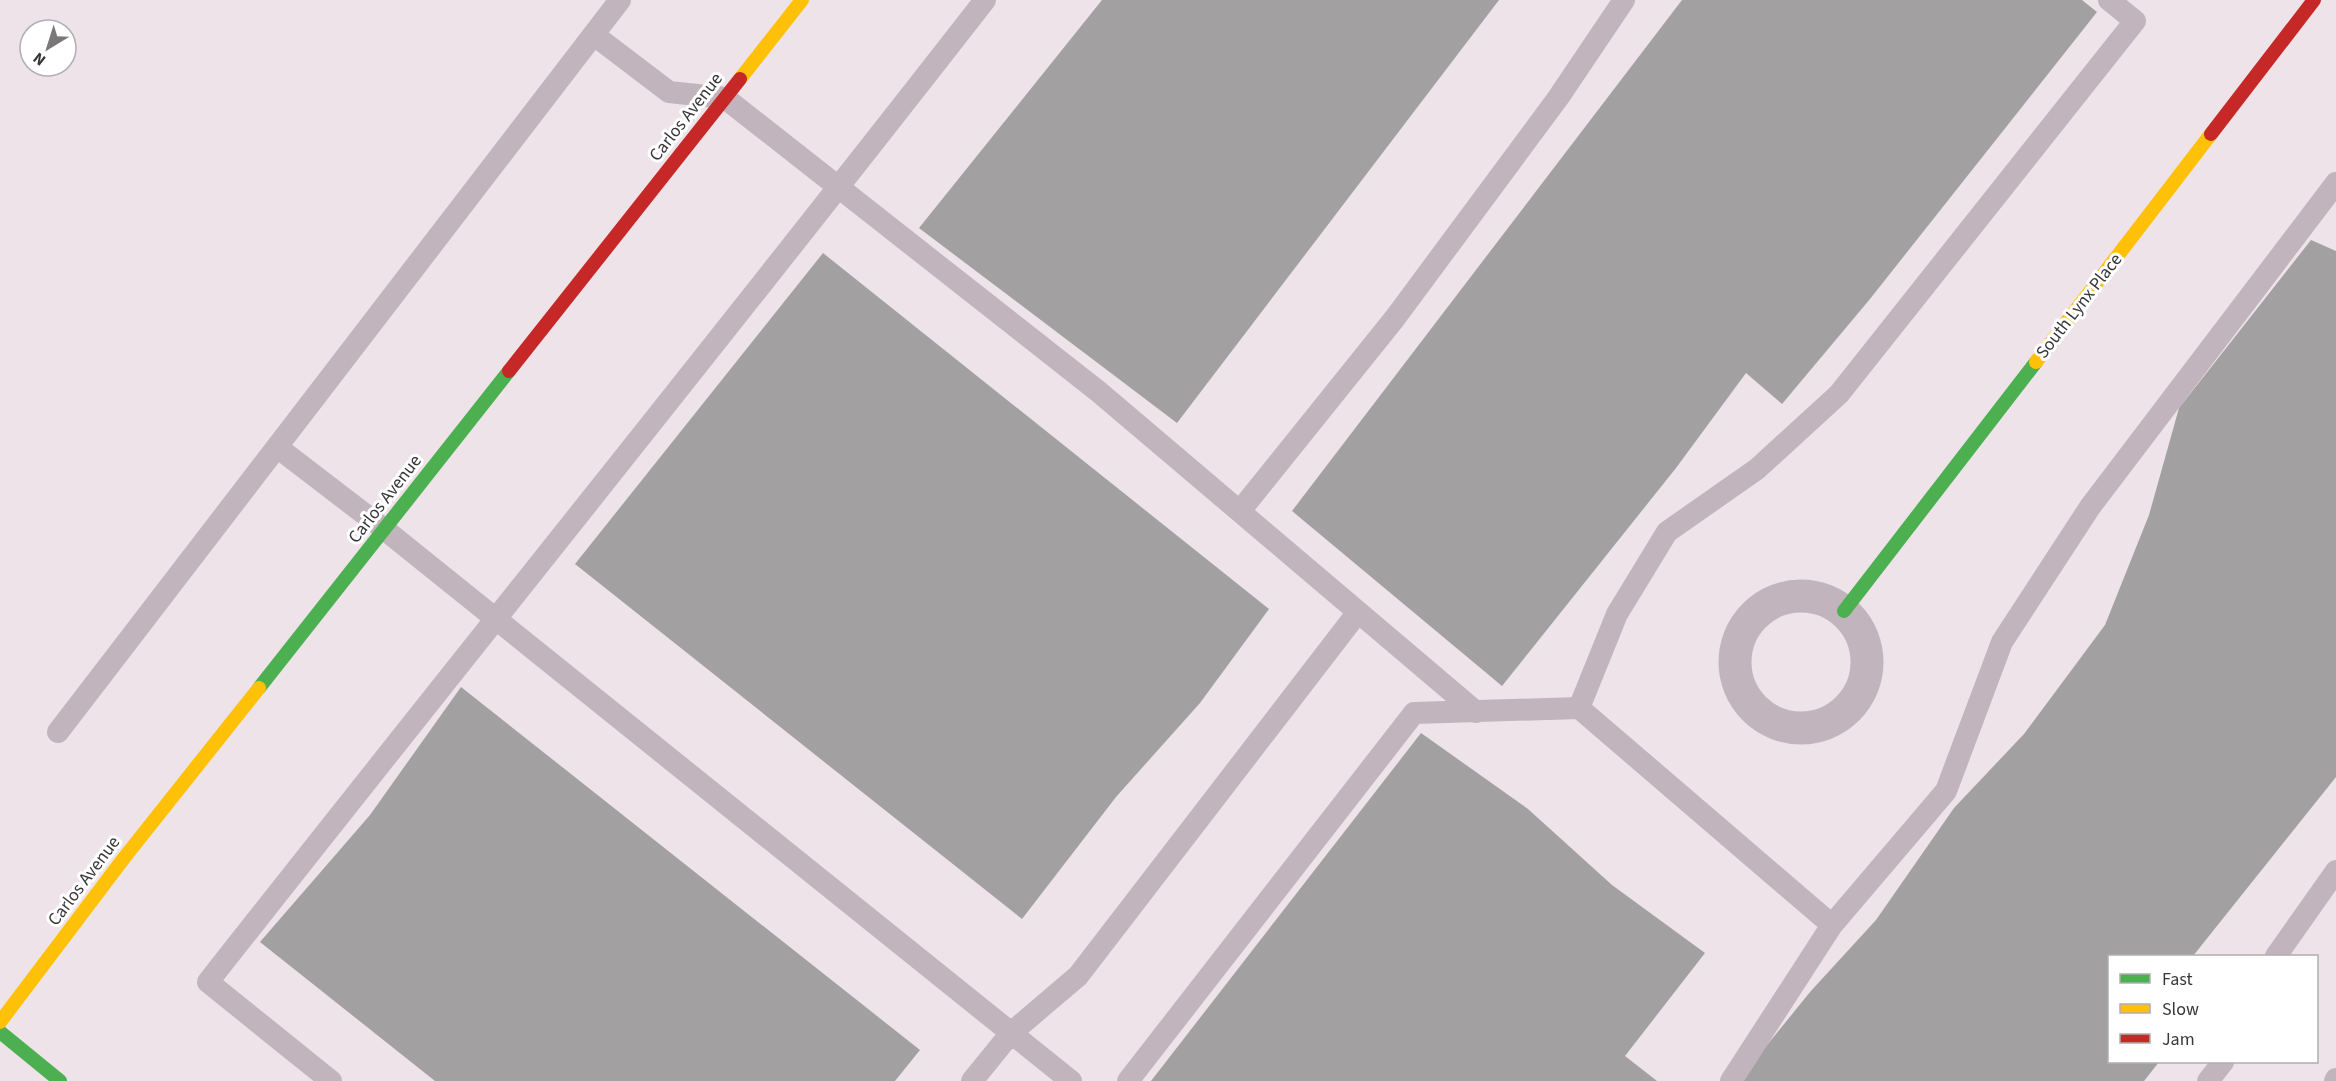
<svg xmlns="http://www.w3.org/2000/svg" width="2336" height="1081" font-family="'Source Sans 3',sans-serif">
  <rect width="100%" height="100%" fill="#f6f1f3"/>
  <path fill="#ede3e9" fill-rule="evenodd" d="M0,0H2336V1081H0ZM30,30H66V66H30ZM2110,956H2316V1062H2110Z"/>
  <path fill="#a3a0a1" d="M1102,0H1499L1177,423L919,228Z
    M1682,0H2082L2097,12L1870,299L1782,404L1746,373L1676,468L1502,686L1292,511Z
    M2311,240L2336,251V777L2193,956H2110V1062H2159L2144,1081H1738L1810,992L1876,920L1954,808L2024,734L2105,625L2149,515L2179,408Z
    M823,253L1269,609L1200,703L1116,797L1022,919L575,564Z
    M461,687L920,1050L895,1081H435L260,942L370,815Z
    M1421,733L1528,809L1612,885L1705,953L1625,1056L1657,1081H1151Z"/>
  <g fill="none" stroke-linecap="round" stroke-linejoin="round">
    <path stroke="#c2b4bc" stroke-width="22" d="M594,35L669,92L725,98L1099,392L1476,712
      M277,447L384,529L1071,1081
      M1240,511L1395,318L1558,98L1624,0
      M1579,708L1617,614L1667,532L1757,469L1839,394L2135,21L2109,0
      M58,732L620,0
      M2276,956L2336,871
      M331,1081L208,982C466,654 729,329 985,0
      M972,1081L1011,1033L1078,976L1358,612
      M1128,1081L1414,713L1579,708L1832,925L1946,791L2002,642L2090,507L2336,183
      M1731,1081L1832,925
      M2208,1081L2223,1062
      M2335,1081L2336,1079"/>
    <path stroke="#c2b4bc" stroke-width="33" d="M1735 662a66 66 0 1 1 132 0a66 66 0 1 1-132 0Z"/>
    <path stroke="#4caf50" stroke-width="14" d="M1844,611L2036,362
      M259,688L509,371
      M0,1032L60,1081"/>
    <path stroke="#ffc107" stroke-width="14" d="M740,79L802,0
      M2036,362L2211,134
      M0,1022L124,858L259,688"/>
    <path stroke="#c62828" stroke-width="14" d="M2211,134L2314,0
      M509,371L740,79"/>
  </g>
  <g text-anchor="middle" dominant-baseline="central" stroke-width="6" stroke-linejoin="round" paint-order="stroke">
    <g font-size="18" fill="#383637" stroke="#fff">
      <text transform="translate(686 117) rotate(-52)">Carlos Avenue</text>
      <text transform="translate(2079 306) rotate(-52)">South Lynx Place</text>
      <text transform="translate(385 499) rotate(-52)">Carlos Avenue</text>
      <text transform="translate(84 881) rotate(-53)">Carlos Avenue</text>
    </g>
  </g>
  <rect x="2108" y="955" width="210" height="108" fill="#ffffff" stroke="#afafaf" stroke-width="1.5"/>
  <rect x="2120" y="974" width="30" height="9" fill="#4caf50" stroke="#afafaf" stroke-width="1.5"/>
  <text x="2162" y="985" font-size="18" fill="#383637">Fast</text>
  <rect x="2120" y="1004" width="30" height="9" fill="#ffc107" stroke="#afafaf" stroke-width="1.5"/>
  <text x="2162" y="1015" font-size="18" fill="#383637">Slow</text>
  <rect x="2120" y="1034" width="30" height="9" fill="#c62828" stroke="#afafaf" stroke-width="1.5"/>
  <text x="2162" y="1045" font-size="18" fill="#383637">Jam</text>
  <g transform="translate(48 48) rotate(218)"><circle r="28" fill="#ffffff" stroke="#afafaf" stroke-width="1.5"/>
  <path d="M0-4.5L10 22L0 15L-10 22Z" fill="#7a7779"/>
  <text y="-9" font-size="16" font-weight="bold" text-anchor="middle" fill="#383637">N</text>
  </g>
</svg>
